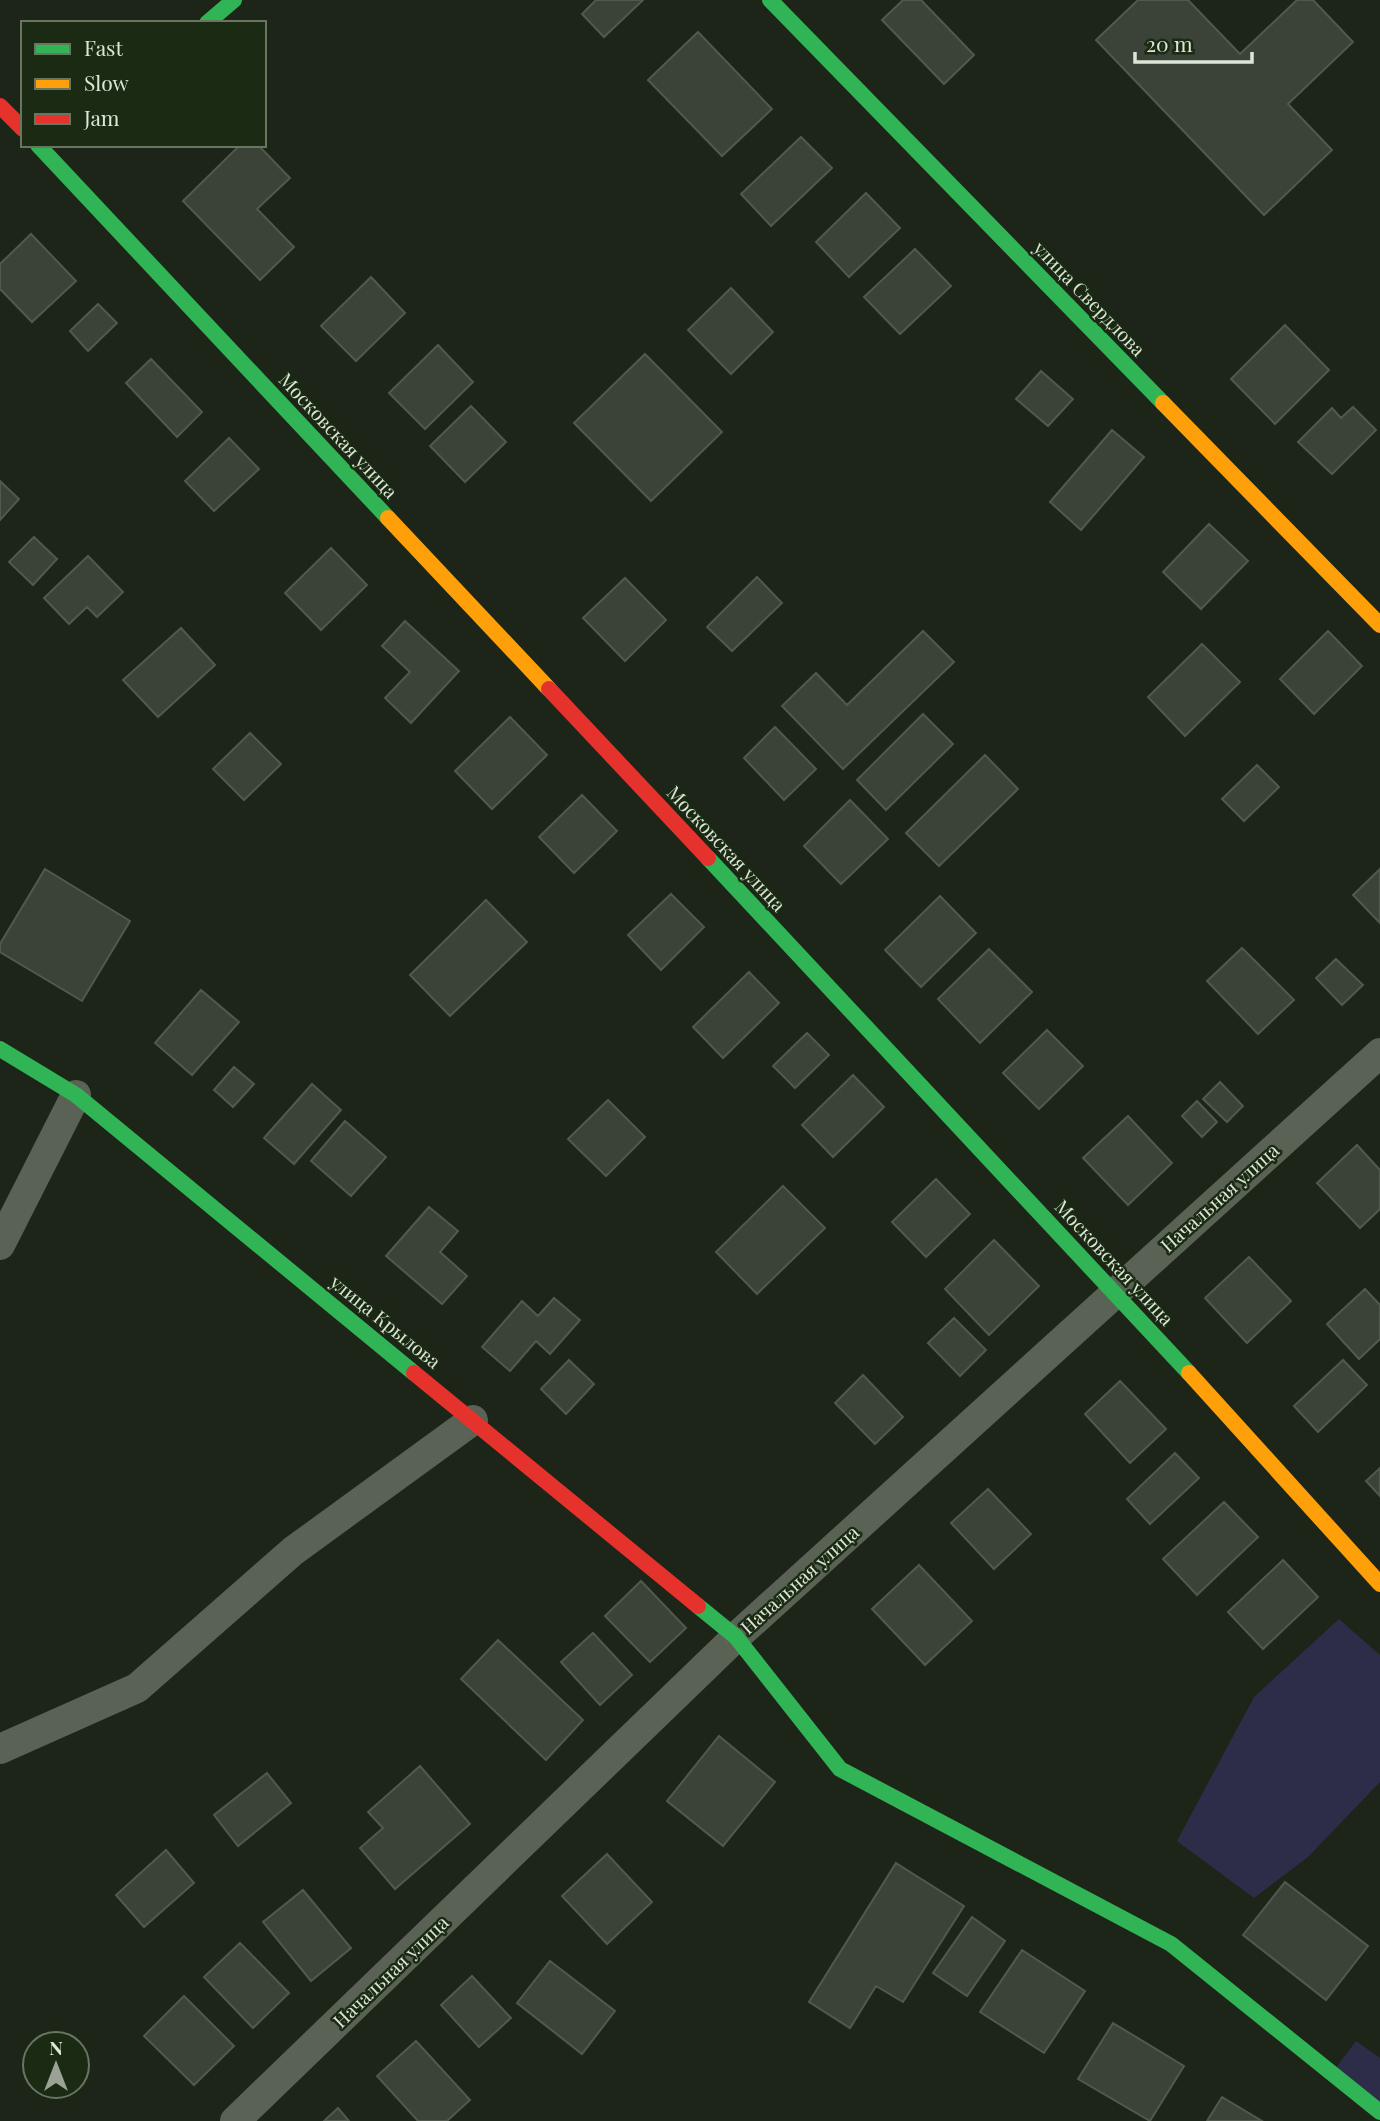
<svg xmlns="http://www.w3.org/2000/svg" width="1380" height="2121" font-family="'Playfair Display',serif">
  <rect width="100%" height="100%" fill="#1c2518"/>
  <path fill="#2d2d49" d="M1339,1619L1380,1655V1782L1308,1857L1254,1898L1177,1841L1254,1697Z
    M1356,2041L1380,2058V2105L1335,2069Z"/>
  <path fill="#3b4338" stroke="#51594e" stroke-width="2" d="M596,0H643L604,37L582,14Z
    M903,0H921L974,55L944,84L882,20Z
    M1138,0H1188L1240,54L1297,0H1313L1353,42L1288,104L1332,150L1264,215L1096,40Z
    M698,32L772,109L722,156L648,80Z
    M801,137L832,168L771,226L741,194Z
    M240,145H258L290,178L257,209L294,247L260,280L183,201Z
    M866,193L900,228L849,277L816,242Z
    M31,234L76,281L32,322L0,289V264Z
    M915,249L951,286L900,334L864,297Z
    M371,277L405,313L356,361L321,326Z
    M731,288L773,332L731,374L688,330Z
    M98,304L117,323L88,351L70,331Z
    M1285,325L1329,370L1275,424L1231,379Z
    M438,345L473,382L425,429L389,393Z
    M645,354L722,432L651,501L574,423Z
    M151,359L202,412L177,437L126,383Z
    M1041,371L1073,399L1048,426L1016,399Z
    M471,406L506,442L465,482L430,446Z
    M1353,407L1376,430L1332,474L1298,442L1332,408L1341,418Z
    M1112,430L1144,457L1081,530L1050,502Z
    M229,438L259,469L214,511L185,481Z
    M0,481L19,499L0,520Z
    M1209,524L1248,561L1201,609L1163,572Z
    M34,537L57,559L33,585L9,562Z
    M331,548L367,585L321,630L285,593Z
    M88,556L123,592L97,617L87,607L69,624L44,598Z
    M757,577L782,603L732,651L707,627Z
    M625,578L666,620L625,661L583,618Z
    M405,621L459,671L411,723L385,698L410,672L382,646Z
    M181,628L215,665L158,717L123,680Z
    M923,631L954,662L843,769L782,706L816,673L847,705Z
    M1328,631L1362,666L1314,714L1280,679Z
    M1202,644L1240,682L1185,736L1148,697Z
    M923,714L953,744L886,810L857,780Z
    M510,717L547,755L492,809L455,771Z
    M775,727L816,769L784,800L744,758Z
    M250,733L281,764L244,800L213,769Z
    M985,755L1018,789L939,866L906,833Z
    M1257,765L1279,787L1244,821L1222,799Z
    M582,795L617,831L574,873L539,837Z
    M850,800L888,839L841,884L804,846Z
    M45,869L130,921L82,1001L0,952V944Z
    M1380,869V923L1353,895Z
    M671,894L704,927L661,970L628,935Z
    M940,896L976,933L921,987L885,950Z
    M486,900L527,942L450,1016L410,975Z
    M1242,948L1294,1000L1258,1034L1207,981Z
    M989,949L1032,992L980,1043L938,999Z
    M1336,959L1363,985L1342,1005L1316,978Z
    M749,972L779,1003L723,1058L693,1027Z
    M201,990L239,1022L192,1075L155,1043Z
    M1047,1030L1083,1066L1039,1109L1003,1073Z
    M807,1033L829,1055L795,1088L773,1066Z
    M234,1067L254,1084L233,1107L214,1090Z
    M853,1075L884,1107L833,1157L802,1125Z
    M1220,1082L1243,1106L1227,1122L1203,1099Z
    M312,1084L341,1110L294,1164L264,1138Z
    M608,1100L645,1137L606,1176L568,1139Z
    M1197,1101L1217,1122L1202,1137L1182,1116Z
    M1128,1116L1172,1163L1128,1205L1083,1158Z
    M345,1121L386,1157L351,1196L311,1161Z
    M1357,1145L1380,1170V1209L1360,1228L1317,1183Z
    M936,1179L970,1214L926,1257L892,1222Z
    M783,1186L825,1228L757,1294L716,1252Z
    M429,1207L458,1231L440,1252L467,1276L442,1304L386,1256Z
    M994,1240L1039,1286L989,1335L945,1289Z
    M1249,1257L1291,1301L1247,1343L1205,1298Z
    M1365,1289L1380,1305V1339L1359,1359L1327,1324Z
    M554,1298L580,1320L550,1354L536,1341L510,1371L482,1347L522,1301L538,1316Z
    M954,1318L986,1350L960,1376L928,1343Z
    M569,1360L594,1384L566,1414L541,1389Z
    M1343,1360L1367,1385L1318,1432L1294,1406Z
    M863,1375L903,1417L875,1444L835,1403Z
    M1120,1381L1166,1429L1130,1463L1085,1414Z
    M1175,1453L1199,1478L1150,1524L1127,1499Z
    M1380,1468V1496L1366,1481Z
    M988,1489L1031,1534L994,1569L951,1523Z
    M1224,1502L1258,1537L1197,1595L1163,1559Z
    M1283,1560L1318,1597L1263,1649L1228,1612Z
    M919,1565L972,1621L925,1665L872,1609Z
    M641,1581L686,1628L650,1662L605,1616Z
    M593,1633L632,1675L600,1705L561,1662Z
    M498,1640L583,1720L546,1760L461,1679Z
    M719,1736L775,1782L723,1846L667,1801Z
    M420,1766L470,1824L395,1889L360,1848L383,1828L368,1812Z
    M267,1773L291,1803L238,1846L214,1815Z
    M166,1850L194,1883L144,1927L116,1895Z
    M607,1854L652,1902L607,1944L562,1896Z
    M896,1863L964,1906L903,2002L876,1986L850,2028L809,2002Z
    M1285,1882L1368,1946L1326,2000L1243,1935Z
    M303,1890L351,1948L311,1981L263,1922Z
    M972,1917L1005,1941L967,1996L933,1973Z
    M240,1943L289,1993L253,2028L204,1977Z
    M1022,1950L1085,1991L1044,2053L980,2012Z
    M550,1961L615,2011L582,2054L517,2003Z
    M472,1976L511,2018L479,2047L441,2005Z
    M184,1996L234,2046L194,2085L144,2036Z
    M1113,2023L1184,2066L1150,2121L1078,2079Z
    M416,2041L470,2100L447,2121H418L377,2076Z
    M1222,2097L1262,2121H1207Z
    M338,2108L349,2121H324Z"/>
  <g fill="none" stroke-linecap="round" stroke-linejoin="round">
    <path stroke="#596255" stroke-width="30" d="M0,1245L76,1095
      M0,1749L137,1688L293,1551L473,1420
      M235,2121L736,1637L1380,1053"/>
    <path stroke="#30b455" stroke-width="16" d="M770,0L1163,403
      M207,23L234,0
      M38,145L388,518
      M708,858L1189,1373
      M0,1049L76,1095L414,1373
      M698,1606L736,1637L840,1769L1171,1944L1380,2112"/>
    <path stroke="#ff9f0a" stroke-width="16" d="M1163,403L1380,625
      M388,518L549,689
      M1189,1373L1380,1584"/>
    <path stroke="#e5322d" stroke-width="16" d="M0,106L23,129
      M549,689L708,858
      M414,1373L698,1606"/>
  </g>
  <g text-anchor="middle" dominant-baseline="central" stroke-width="5" stroke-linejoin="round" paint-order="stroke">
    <g font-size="19" fill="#dce6d7" stroke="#1a2a13">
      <text transform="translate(1090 298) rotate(46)">улица Свердлова</text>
      <text transform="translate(339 435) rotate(47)">Московская улица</text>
      <text transform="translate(727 848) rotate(47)">Московская улица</text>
      <text transform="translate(1219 1197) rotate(-42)">Начальная улица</text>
      <text transform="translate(1115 1262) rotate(47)">Московская улица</text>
      <text transform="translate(386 1321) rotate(39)">улица Крылова</text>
      <text transform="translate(799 1579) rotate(-42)">Начальная улица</text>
      <text transform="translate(390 1971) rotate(-44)">Начальная улица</text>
    </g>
  </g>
  <rect x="21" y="21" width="245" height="126" fill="#1a2a13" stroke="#687561" stroke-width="2"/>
  <rect x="35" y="44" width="35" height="10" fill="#30b455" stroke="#687561" stroke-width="2"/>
  <text x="84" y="56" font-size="21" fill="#dce6d7">Fast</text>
  <rect x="35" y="79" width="35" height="10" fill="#ff9f0a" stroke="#687561" stroke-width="2"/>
  <text x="84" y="91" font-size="21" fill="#dce6d7">Slow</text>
  <rect x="35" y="114" width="35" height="10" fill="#e5322d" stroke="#687561" stroke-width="2"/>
  <text x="84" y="126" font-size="21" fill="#dce6d7">Jam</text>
  <g transform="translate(56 2065)"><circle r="33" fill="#1a2a13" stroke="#687561" stroke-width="2"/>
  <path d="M0-5L12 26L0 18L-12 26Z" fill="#99a294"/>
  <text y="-10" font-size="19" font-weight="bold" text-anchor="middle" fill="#dce6d7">N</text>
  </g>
  <path d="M1135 52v10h117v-10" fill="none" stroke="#dce6d7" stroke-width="3.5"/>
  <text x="1146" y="52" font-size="21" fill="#dce6d7" stroke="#1a2a13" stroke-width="5" paint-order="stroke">20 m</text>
</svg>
